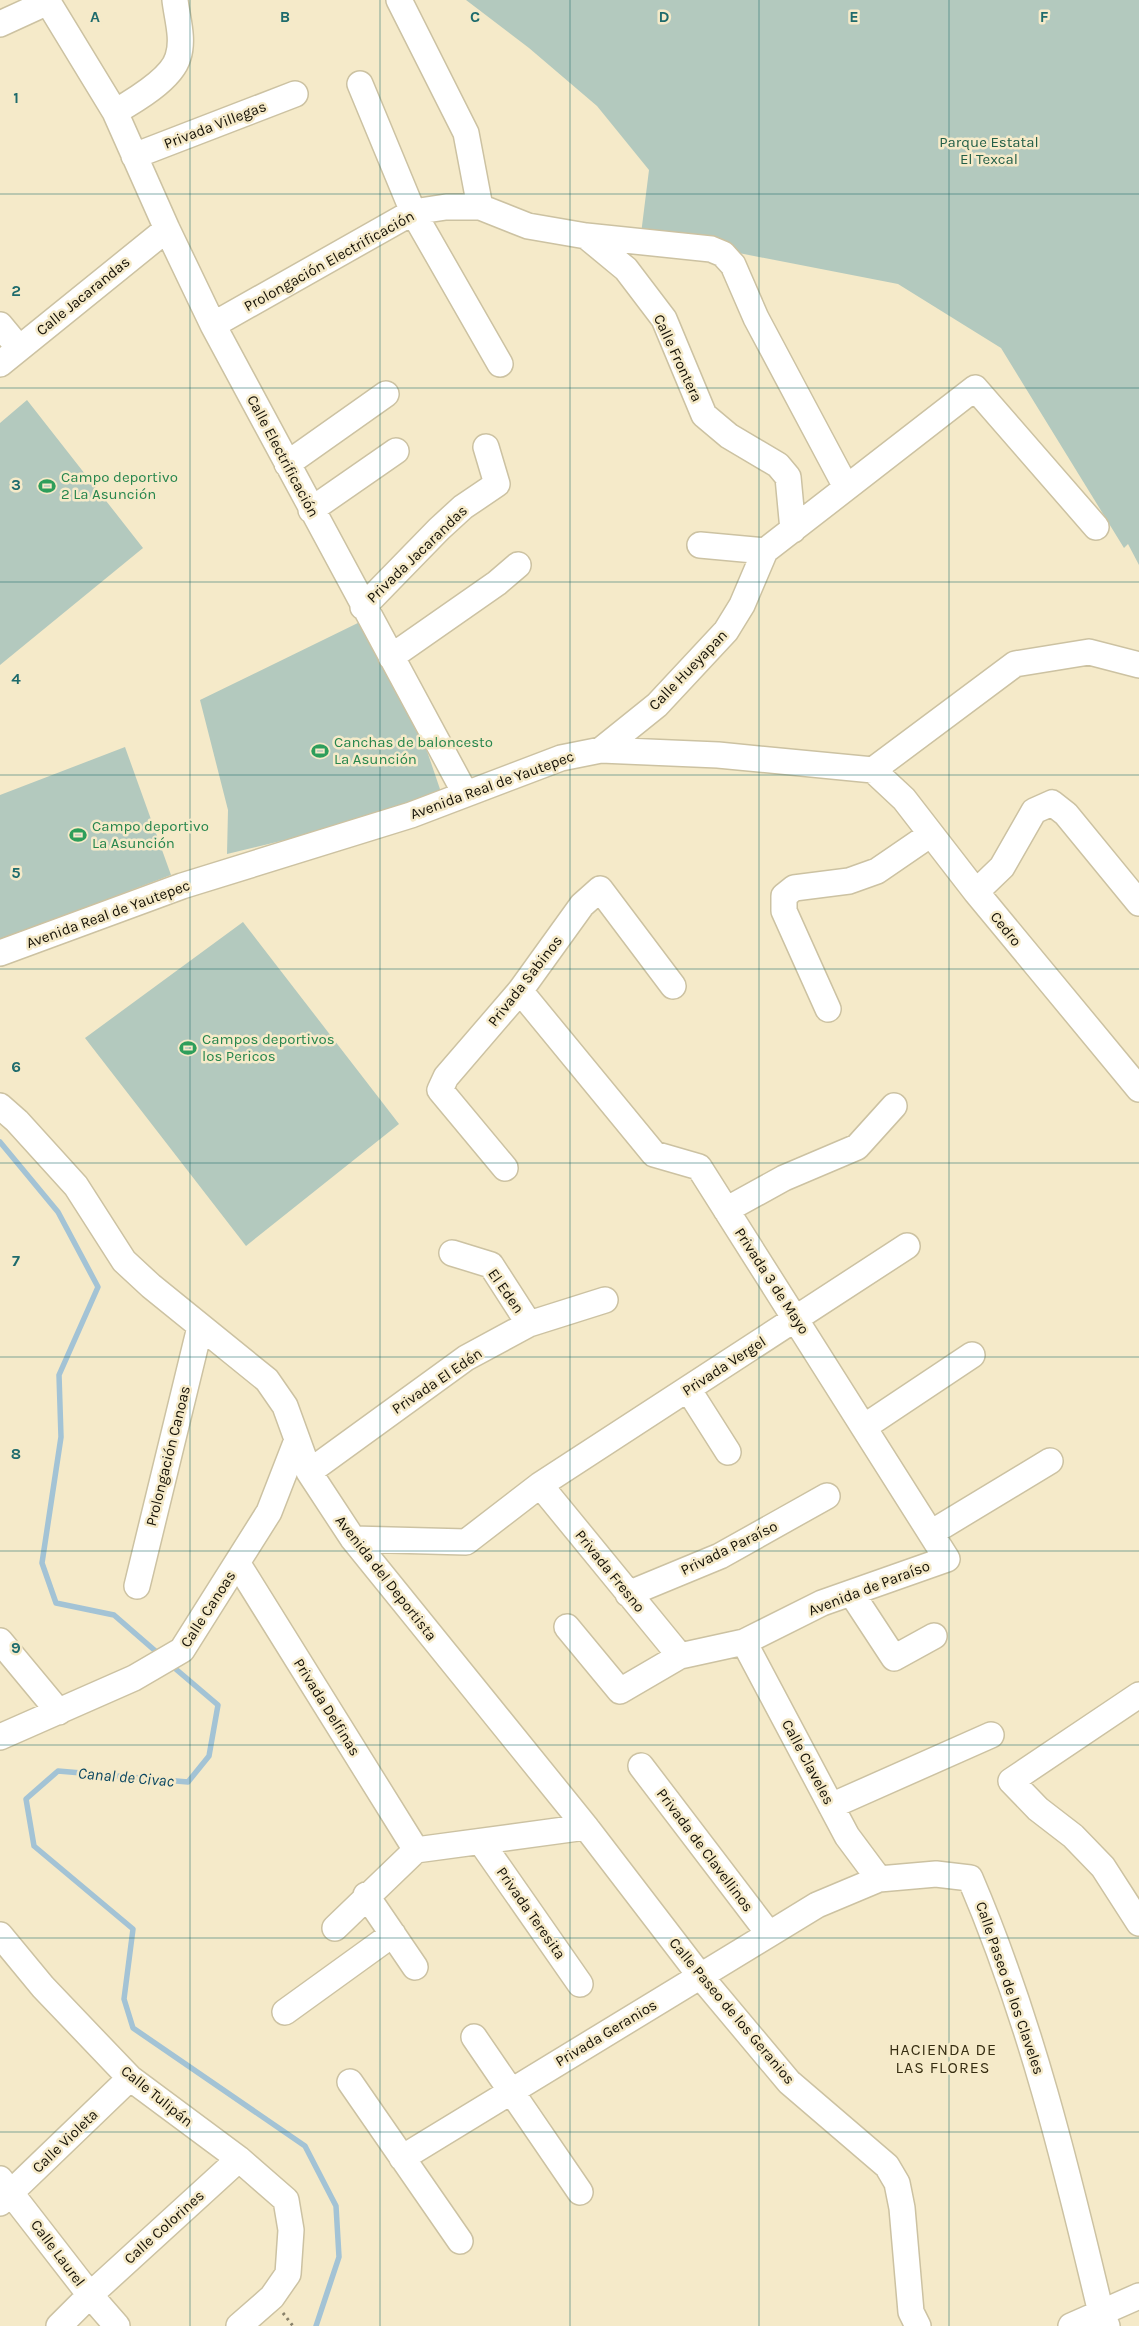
<svg xmlns="http://www.w3.org/2000/svg" width="1139" height="2326" font-family="Karla,sans-serif">
  <rect width="100%" height="100%" fill="#f5eac9"/>
  <path fill="#b3c9be" d="M466,0H1139V565L1128,544L1124,548L1001,348L898,284L641,234L649,170L597,106L529,48Z
    M27,400L143,548L0,665V423Z
    M364,620L412,707L442,795L364,821L227,854L228,810L200,700Z
    M125,747L171,875L0,940V795Z
    M243,922L399,1124L246,1246L85,1038Z"/>
  <g fill="none" stroke-linecap="round" stroke-linejoin="round">
    <path stroke="#a3c3d5" stroke-width="5.5" d="M0,1142L58,1212L98,1287L59,1375L61,1437L42,1563L56,1603L114,1615L160,1655
      M171,1665L218,1705L209,1756L188,1782L58,1771L26,1799L34,1846L133,1929L124,1999L133,2028L305,2146L336,2206L339,2257L316,2326"/>
    <g stroke="#ccc2a2" stroke-width="28">
      <path id="minor" d="M399,0L466,133L480,207L528,226L586,236L626,269L664,319L704,415L729,436L778,465L788,477L793,530
        M0,24L48,2L115,112L167,229L213,325L465,793
        M360,84L413,212L500,364
        M115,112C134,101 172,79 178,57C184,39 177,18 175,0
        M134,156L295,94
        M586,236L711,249L723,254L733,265L756,318L846,487
        M0,325L19,348
        M213,325L413,212L446,207H480
        M0,364L167,229
        M287,464L386,394
        M311,510L396,451
        M700,545L765,551
        M363,607L439,529L463,507L497,484L486,447
        M391,657L497,583L518,565
        M601,750L657,705L726,631L742,605L765,551L975,388L1096,527
        M873,770L904,799L976,892L1139,1089
        M976,892L1002,867L1034,811L1052,803L1066,814L1139,903
        M0,953L182,886L411,815L561,758L601,750L718,755L873,770L1015,664L1089,652L1139,665
        M520,991L654,1154L699,1167L947,1559L822,1603L744,1642L680,1656L620,1691L567,1627
        M828,1009L784,911V896L794,888L849,881L877,871L931,834
        M0,1106L17,1121L76,1186L124,1261L151,1286L267,1380L285,1406L309,1472L353,1539L586,1827L701,1977L789,2082L887,2166L897,2183L902,2208L911,2312L918,2326
        M505,1168L440,1090L446,1077L520,991L582,905L600,889L673,986
        M726,1210L784,1178L857,1147L894,1106
        M452,1253L491,1265L529,1324
        M688,1389L728,1452
        M864,1427L972,1355
        M309,1472L466,1358L529,1324L605,1300
        M540,1485L680,1656
        M931,1533L1050,1461
        M353,1539L466,1542L540,1485L907,1246
        M238,1564L416,1850
        M137,1586L200,1327
        M628,1594L720,1556L827,1496
        M852,1594L894,1658L934,1636
        M0,1641L59,1712
        M744,1642L847,1836L879,1879
        M1139,1695L1011,1781L1038,1809L1073,1836L1103,1867L1139,1923
        M0,1737L134,1678L182,1650L269,1512L297,1440
        M641,1766L769,1934
        M831,1806L991,1735
        M481,1842L580,1984
        M366,1895L415,1967
        M335,1928L416,1850L586,1827
        M0,1935L43,1987L130,2078L239,2159L286,2200L291,2230L288,2274L272,2297L239,2326
        M285,2012L393,1934
        M474,2037L580,2192
        M350,2082L460,2241
        M402,2158L817,1905L879,1879L936,1874L970,1878C1030,2018 1066,2165 1101,2313L1107,2326
        M0,2179L90,2295L117,2326
        M0,2203L130,2078
        M59,2326L90,2295L239,2159
        M1071,2326L1139,2296"/>
    </g>
    <path stroke="#88816a" stroke-width="3" stroke-dasharray="2.5 4" stroke-linecap="butt" d="M283,2313L293,2326"/>
    <use href="#minor" stroke="#fff" stroke-width="25"/>
  </g>
  <path fill="none" stroke="#1e6b6c" stroke-width="1" stroke-opacity="0.55" d="M190,0V2326M380,0V2326M570,0V2326M759,0V2326M949,0V2326M0,194H1139M0,388H1139M0,582H1139M0,775H1139M0,969H1139M0,1163H1139M0,1357H1139M0,1551H1139M0,1745H1139M0,1938H1139M0,2132H1139"/>
  <defs>
    <g id="stadium-bare" transform="scale(1.35)"><path d="M0-5a6.5 5 0 1 0 0 10a6.5 5 0 1 0 0-10ZM-3.5-1.8h7v3.6h-7Z" fill="#2e9e5b" stroke="#f5eac9" stroke-width="2.5" paint-order="stroke"/></g>
  </defs>
  <g fill-rule="evenodd">
    <use href="#stadium-bare" x="47" y="486"/>
    <use href="#stadium-bare" x="320" y="751"/>
    <use href="#stadium-bare" x="78" y="835"/>
    <use href="#stadium-bare" x="188" y="1048"/>
  </g>
  <g text-anchor="middle" dominant-baseline="central" stroke-width="5" stroke-linejoin="round" paint-order="stroke">
    <g font-size="15" fill="#141005" stroke="#f5eac9">
      <text transform="translate(215 125) rotate(-21)">Privada Villegas</text>
      <text transform="translate(329 261) rotate(-29)">Prolongación Electrificación</text>
      <text transform="translate(83 296) rotate(-39)">Calle Jacarandas</text>
      <text transform="translate(678 358) rotate(65)">Calle Frontera</text>
      <text transform="translate(283 456) rotate(62)">Calle Electrificación</text>
      <text transform="translate(417 554) rotate(-44)">Privada Jacarandas</text>
      <text transform="translate(688 670) rotate(-46)">Calle Hueyapan</text>
      <text transform="translate(492 785) rotate(-20)">Avenida Real de Yautepec</text>
      <text transform="translate(108 914) rotate(-20)">Avenida Real de Yautepec</text>
      <text transform="translate(1006 929) rotate(51)">Cedro</text>
      <text transform="translate(525 981) rotate(-52)">Privada Sabinos</text>
      <text transform="translate(772 1281) rotate(57)">Privada 3 de Mayo</text>
      <text transform="translate(506 1291) rotate(55)">El Eden</text>
      <text transform="translate(724 1366) rotate(-33)">Privada Vergel</text>
      <text transform="translate(437 1381) rotate(-34)">Privada El Edén</text>
      <text transform="translate(168 1456) rotate(-76)">Prolongación Canoas</text>
      <text transform="translate(729 1548) rotate(-26)">Privada Paraíso</text>
      <text transform="translate(610 1571) rotate(51)">Privada Fresno</text>
      <text transform="translate(386 1578) rotate(52)">Avenida del Deportista</text>
      <text transform="translate(869 1588) rotate(-21)">Avenida de Paraíso</text>
      <text transform="translate(208 1609) rotate(-57)">Calle Canoas</text>
      <text transform="translate(327 1707) rotate(58)">Privada Delfinas</text>
      <text transform="translate(808 1762) rotate(62)">Calle Claveles</text>
      <text transform="translate(705 1850) rotate(53)">Privada de Clavellinos</text>
      <text transform="translate(531 1913) rotate(55)">Privada Teresita</text>
      <text transform="translate(1010 1988) rotate(71)">Calle Paseo de los Claveles</text>
      <text transform="translate(732 2011) rotate(50)">Calle Paseo de los Geranios</text>
      <text transform="translate(606 2033) rotate(-31)">Privada Geranios</text>
      <text transform="translate(157 2096) rotate(39)">Calle Tulipán</text>
      <text transform="translate(65 2141) rotate(-44)">Calle Violeta</text>
      <text transform="translate(164 2227) rotate(-42)">Calle Colorines</text>
      <text transform="translate(58 2253) rotate(53)">Calle Laurel</text>
    </g>
    <g font-size="15" fill="#225e47" stroke="#f5eac9">
      <text x="989" y="142">Parque Estatal<tspan x="989" dy="17">El Texcal</tspan></text>
    </g>
    <g font-size="15" fill="#27864d" stroke="#f5eac9" text-anchor="start">
      <text x="61" y="477">Campo deportivo<tspan x="61" dy="17">2 La Asunción</tspan></text>
      <text x="334" y="742">Canchas de baloncesto<tspan x="334" dy="17">La Asunción</tspan></text>
      <text x="92" y="826">Campo deportivo<tspan x="92" dy="17">La Asunción</tspan></text>
      <text x="202" y="1039">Campos deportivos<tspan x="202" dy="17">los Pericos</tspan></text>
    </g>
    <g font-size="16" font-style="italic" fill="#094661" stroke="#f5eac9">
      <text transform="translate(126 1777) rotate(5)">Canal de Civac</text>
    </g>
    <g font-size="16" letter-spacing="1" fill="#362d11" stroke="#f5eac9">
      <text x="943" y="2049">HACIENDA DE<tspan x="943" dy="18">LAS FLORES</tspan></text>
    </g>
  </g>
  <g font-size="16" text-anchor="middle" font-weight="bold" fill="#1e6b6c" stroke="#f5eac9" stroke-width="5" stroke-linejoin="round" paint-order="stroke">
    <text x="95" y="22">A</text>
    <text x="285" y="22">B</text>
    <text x="475" y="22">C</text>
    <text x="664" y="22">D</text>
    <text x="854" y="22">E</text>
    <text x="1044" y="22">F</text>
    <text x="16" y="103">1</text>
    <text x="16" y="296">2</text>
    <text x="16" y="490">3</text>
    <text x="16" y="684">4</text>
    <text x="16" y="878">5</text>
    <text x="16" y="1072">6</text>
    <text x="16" y="1266">7</text>
    <text x="16" y="1459">8</text>
    <text x="16" y="1653">9</text>
  </g>
</svg>
